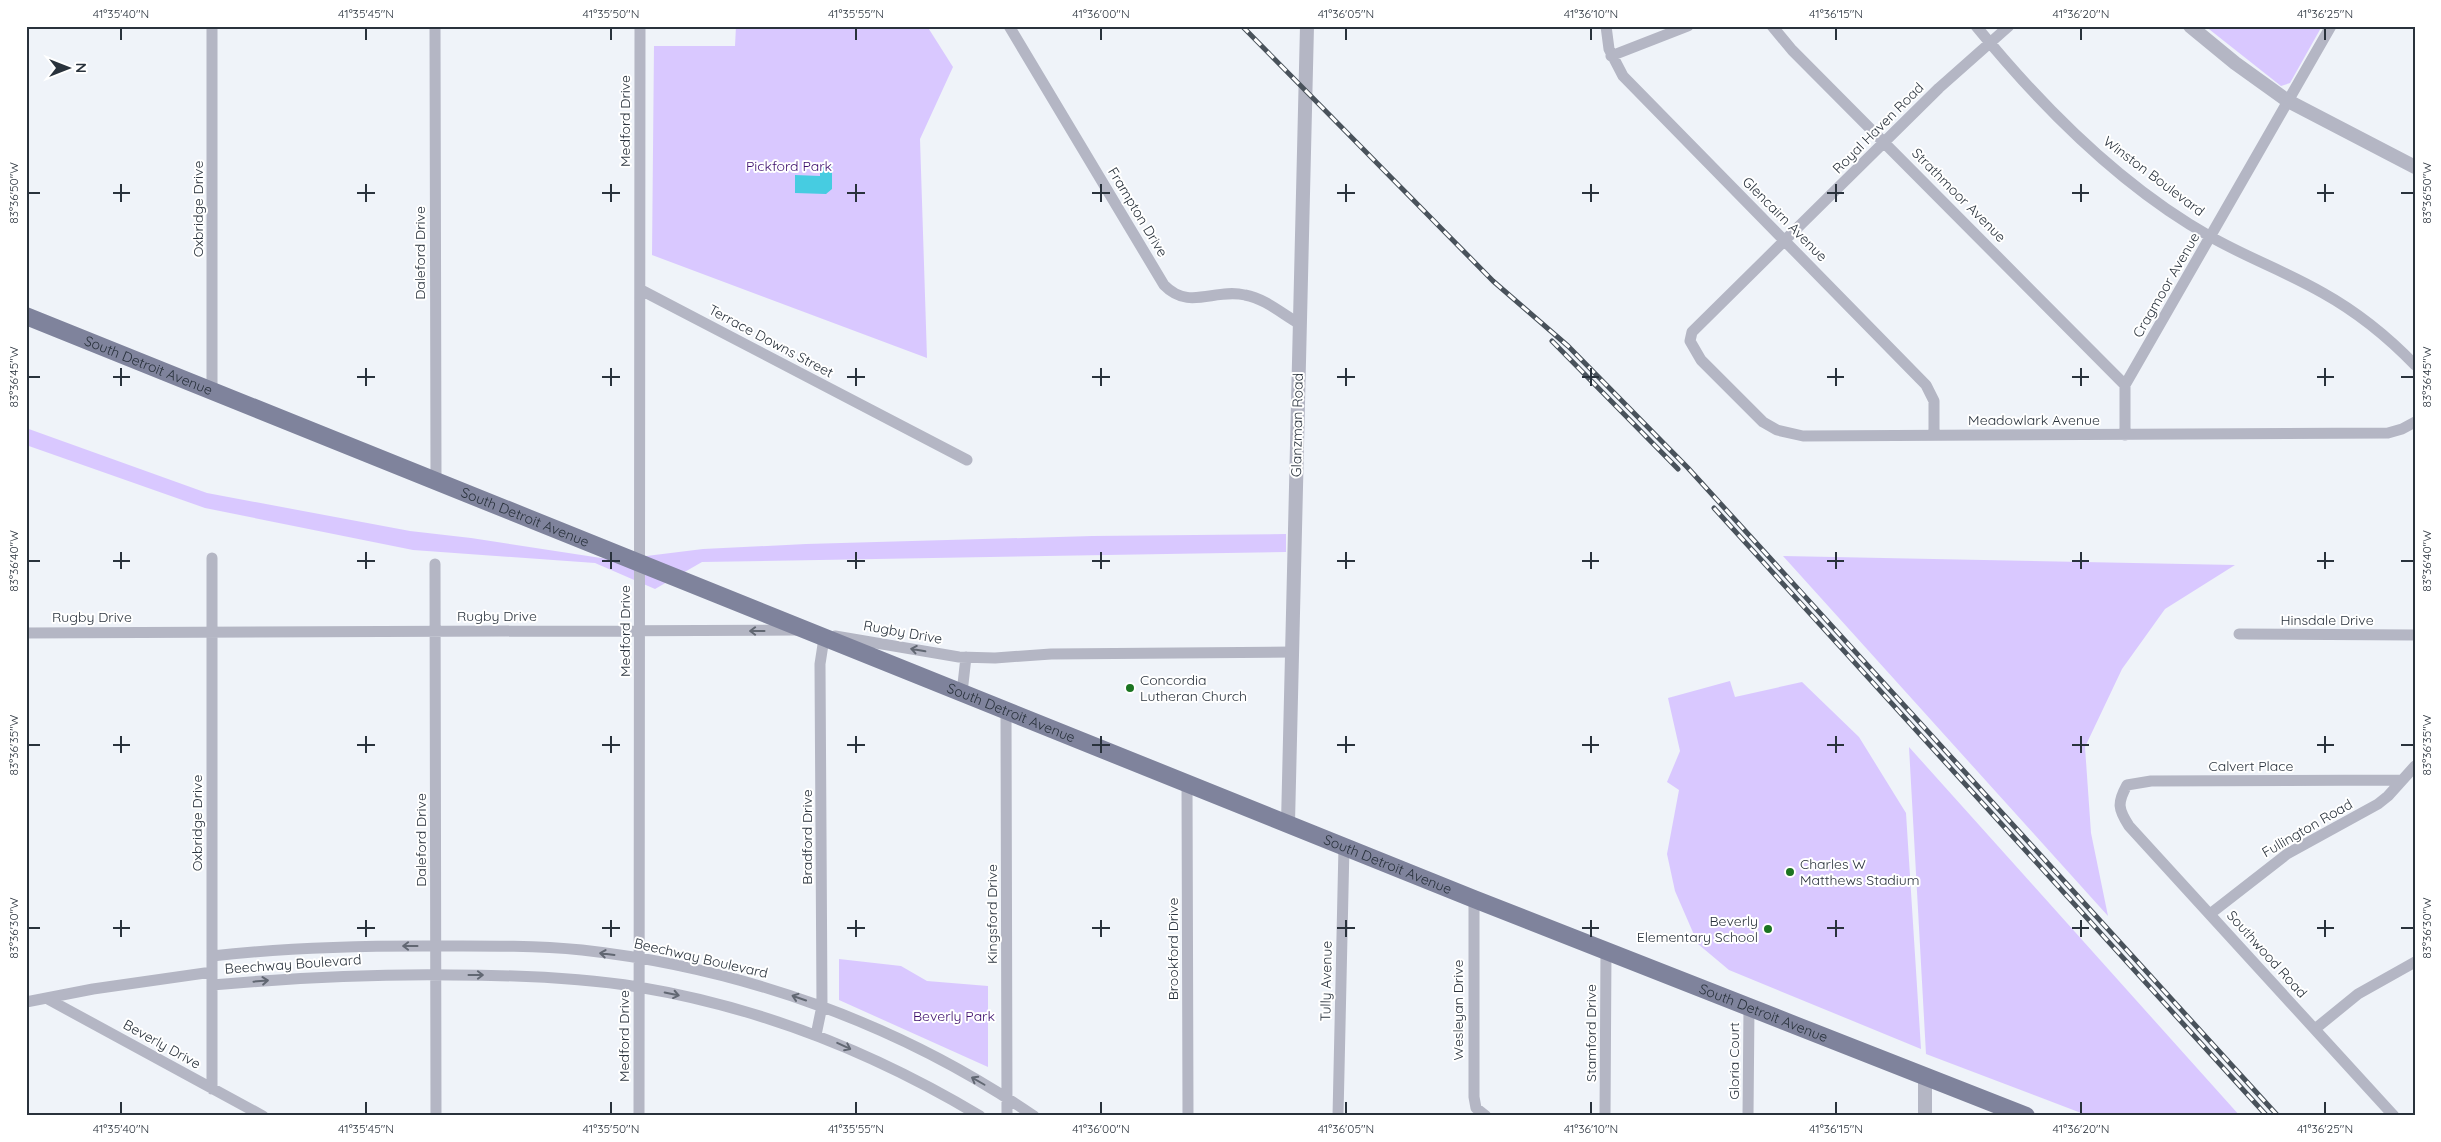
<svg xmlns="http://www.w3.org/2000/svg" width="2441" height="1142" font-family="Quicksand,sans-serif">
  <rect width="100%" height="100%" fill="#eff3f9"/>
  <path fill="#d9c8ff" d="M736,26H927L953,67L920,139L927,358L652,255L654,46H735Z
    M2205,26H2322L2290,83L2281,86Z
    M26,428L207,493L410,531L471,538L614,560L703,549L806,544L1092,536L1286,534V552L702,562L655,589L595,563L413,550L205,508L26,445Z
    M1783,556L2235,565L2165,609L2122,669L2085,747L2091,833L2108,916Z
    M1730,681L1735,697L1802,682L1859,737L1906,813L1921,1049L1729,970L1698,944L1675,891L1667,854L1679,790L1667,782L1680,751L1668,698Z
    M1909,747L2240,1116H2089L1926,1054Z
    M839,959L901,966L927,981L988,986V1067L839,1000Z"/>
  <path fill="#46cce1" d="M820,166H832V189L826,194L795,193V175L820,176Z"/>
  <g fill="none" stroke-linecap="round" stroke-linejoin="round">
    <path stroke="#b4b6c4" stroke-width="11" d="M212,26V392
      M435,26L436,479
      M1009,26L1164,285C1189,311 1214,288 1245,295C1266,299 1282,314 1300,324
      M1606,26L1609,49L1623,76L1926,385L1934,401V435
      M1772,26L1792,50L2125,385
      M1976,26C2042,107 2120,186 2211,237C2248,258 2287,272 2323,293C2357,312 2388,337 2415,365
      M2009,26L1939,88L1692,332L1690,341L1701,360L1763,422L1777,430L1803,436L2388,433L2402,429L2415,422
      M1611,56L1688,26
      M641,290L967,460
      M2125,435V385L2331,26
      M212,558V1089
      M435,564L436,1116
      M26,633L799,630
      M2239,634L2415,635
      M835,636L959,657L995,658L1051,654L1292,652
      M962,693L966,657
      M1006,711L1007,1116
      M1187,783L1188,1116
      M1474,899V1097L1476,1108L1486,1116
      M2210,914L2287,854L2378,804L2388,796L2415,766
      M212,956C282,948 352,946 423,946C476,946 529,945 582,950C743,968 900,1024 1034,1116
      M212,985C292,978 371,974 451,975C514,975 576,977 638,987C759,1007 875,1053 980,1116
      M46,998L263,1116
      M26,1002L93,989L212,972
      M2315,1029L2358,994L2415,962
      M816,1035L822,1006L820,664L824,638
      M639,1116L640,26
      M1338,1116L1344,846
      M1605,1116L1606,950
      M1748,1116L1749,1007
      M2394,1116L2129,826C2118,809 2117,803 2127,785L2151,781L2402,780"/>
    <path stroke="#b4b6c4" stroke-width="14" d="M2190,26L2235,63L2288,101L2415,167
      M1288,823L1307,26
      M1925,1116V1077"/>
    <path stroke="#7f839c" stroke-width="18" id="s1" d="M26,316L1474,899L2026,1116"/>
    <g stroke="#49525b" stroke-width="5">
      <path id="rail" d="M1242,26L1493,281L1568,346L1688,468L2278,1116
        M1552,341L1678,469
        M1714,508L2267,1116"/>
    </g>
    <use href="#rail" stroke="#fff" stroke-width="3" stroke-dasharray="9" stroke-linecap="butt"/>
  </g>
  <defs><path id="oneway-shaft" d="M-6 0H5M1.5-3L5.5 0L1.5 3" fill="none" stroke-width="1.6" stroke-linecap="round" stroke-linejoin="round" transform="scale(1.25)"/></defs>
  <g stroke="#616772">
    <use href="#oneway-shaft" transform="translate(757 631) rotate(180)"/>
    <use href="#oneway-shaft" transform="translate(918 650) rotate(-170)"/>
    <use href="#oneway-shaft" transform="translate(410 946) rotate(180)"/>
    <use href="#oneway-shaft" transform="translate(607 954) rotate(-173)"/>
    <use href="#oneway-shaft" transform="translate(476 975)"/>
    <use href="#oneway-shaft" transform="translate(261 981) rotate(-5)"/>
    <use href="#oneway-shaft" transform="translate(672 994) rotate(12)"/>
    <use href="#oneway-shaft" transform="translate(799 998) rotate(-161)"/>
    <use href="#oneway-shaft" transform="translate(844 1046) rotate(25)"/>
    <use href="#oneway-shaft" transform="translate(978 1081) rotate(-150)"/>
  </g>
  <path fill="none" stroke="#29323c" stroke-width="2" d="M121,28V40M366,28V40M611,28V40M856,28V40M1101,28V40M1346,28V40M1591,28V40M1836,28V40M2081,28V40M2325,28V40M121,184V202M366,184V202M611,184V202M856,184V202M1101,184V202M1346,184V202M1591,184V202M1836,184V202M2081,184V202M2325,184V202M28,193H40M113,193H130M357,193H375M602,193H620M847,193H865M1092,193H1110M1337,193H1355M1582,193H1599M1827,193H1844M2072,193H2089M2317,193H2334M2401,193H2414M121,368V386M366,368V386M611,368V386M856,368V386M1101,368V386M1346,368V386M1591,368V386M1836,368V386M2081,368V386M2325,368V386M28,377H40M113,377H130M357,377H375M602,377H620M847,377H865M1092,377H1110M1337,377H1355M1582,377H1599M1827,377H1844M2072,377H2089M2317,377H2334M2401,377H2414M121,552V569M366,552V569M611,552V569M856,552V569M1101,552V569M1346,552V569M1591,552V569M1836,552V569M2081,552V569M2325,552V569M28,561H40M113,561H130M357,561H375M602,561H620M847,561H865M1092,561H1110M1337,561H1355M1582,561H1599M1827,561H1844M2072,561H2089M2317,561H2334M2401,561H2414M121,736V753M366,736V753M611,736V753M856,736V753M1101,736V753M1346,736V753M1591,736V753M1836,736V753M2081,736V753M2325,736V753M28,745H40M113,745H130M357,745H375M602,745H620M847,745H865M1092,745H1110M1337,745H1355M1582,745H1599M1827,745H1844M2072,745H2089M2317,745H2334M2401,745H2414M121,920V937M366,920V937M611,920V937M856,920V937M1101,920V937M1346,920V937M1591,920V937M1836,920V937M2081,920V937M2325,920V937M28,928H40M113,928H130M357,928H375M602,928H620M847,928H865M1092,928H1110M1337,928H1355M1582,928H1599M1827,928H1844M2072,928H2089M2317,928H2334M2401,928H2414M121,1102V1114M366,1102V1114M611,1102V1114M856,1102V1114M1101,1102V1114M1346,1102V1114M1591,1102V1114M1836,1102V1114M2081,1102V1114M2325,1102V1114"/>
  <g fill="#1b7421" stroke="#fff" stroke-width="2">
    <circle cx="1130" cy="688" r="5"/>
    <circle cx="1790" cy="872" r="5"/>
    <circle cx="1768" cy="929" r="5"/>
  </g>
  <g text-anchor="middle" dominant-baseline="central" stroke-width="4" stroke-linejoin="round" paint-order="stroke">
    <g font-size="14" fill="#29323c" stroke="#fff">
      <text transform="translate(625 121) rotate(-90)">Medford Drive</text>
      <text transform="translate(1878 128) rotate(-45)">Royal Haven Road</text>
      <text transform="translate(2154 176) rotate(37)">Winston Boulevard</text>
      <text transform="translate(1959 195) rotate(45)">Strathmoor Avenue</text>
      <text transform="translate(198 209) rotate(-90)">Oxbridge Drive</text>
      <text transform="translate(1138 212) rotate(59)">Frampton Drive</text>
      <text transform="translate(1785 219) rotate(45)">Glencairn Avenue</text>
      <text transform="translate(420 253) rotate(-90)">Daleford Drive</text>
      <text transform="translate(2166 285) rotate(-60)">Cragmoor Avenue</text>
      <text transform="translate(771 341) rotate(28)">Terrace Downs Street</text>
      <text stroke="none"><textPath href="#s1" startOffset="132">South Detroit Avenue</textPath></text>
      <text x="2034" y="420">Meadowlark Avenue</text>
      <text transform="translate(1297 425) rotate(-89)">Glanzman Road</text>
      <text stroke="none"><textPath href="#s1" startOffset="538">South Detroit Avenue</textPath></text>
      <text x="497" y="616">Rugby Drive</text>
      <text x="92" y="617">Rugby Drive</text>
      <text x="2327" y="620">Hinsdale Drive</text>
      <text transform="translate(625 631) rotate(-90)">Medford Drive</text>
      <text transform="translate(903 632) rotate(10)">Rugby Drive</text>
      <text stroke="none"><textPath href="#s1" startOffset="1062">South Detroit Avenue</textPath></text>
      <text x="2251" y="766">Calvert Place</text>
      <text transform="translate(197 823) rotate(-90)">Oxbridge Drive</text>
      <text transform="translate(2307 828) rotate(-30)">Fullington Road</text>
      <text transform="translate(807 837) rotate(-90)">Bradford Drive</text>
      <text transform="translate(421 840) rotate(-90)">Daleford Drive</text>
      <text stroke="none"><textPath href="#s1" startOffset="1468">South Detroit Avenue</textPath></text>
      <text transform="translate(992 914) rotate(-90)">Kingsford Drive</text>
      <text transform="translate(1173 949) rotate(-90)">Brookford Drive</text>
      <text transform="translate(2267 954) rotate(48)">Southwood Road</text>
      <text transform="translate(701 958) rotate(13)">Beechway Boulevard</text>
      <text transform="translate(293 964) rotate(-4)">Beechway Boulevard</text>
      <text transform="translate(1326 981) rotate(-89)">Tully Avenue</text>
      <text transform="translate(1458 1010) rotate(-90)">Wesleyan Drive</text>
      <text stroke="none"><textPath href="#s1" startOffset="1872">South Detroit Avenue</textPath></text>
      <text transform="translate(1591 1033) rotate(-90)">Stamford Drive</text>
      <text transform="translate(624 1036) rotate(-90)">Medford Drive</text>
      <text transform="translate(162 1044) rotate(29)">Beverly Drive</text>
      <text transform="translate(1734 1061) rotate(-90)">Gloria Court</text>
    </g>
    <g font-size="14" fill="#3b0c6b" stroke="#fff">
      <text x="789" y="166">Pickford Park</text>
      <text x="954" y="1016">Beverly Park</text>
    </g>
    <g font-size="14" fill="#29323c" stroke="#fff" text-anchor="start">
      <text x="1140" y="680">Concordia<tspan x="1140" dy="16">Lutheran Church</tspan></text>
      <text x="1800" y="864">Charles W<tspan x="1800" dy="16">Matthews Stadium</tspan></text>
      <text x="1758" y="921" text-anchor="end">Beverly<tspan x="1758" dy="16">Elementary School</tspan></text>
    </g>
  </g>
  <rect width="2441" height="1142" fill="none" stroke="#ffffff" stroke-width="55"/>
  <g transform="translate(68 68) rotate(90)" stroke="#ffffff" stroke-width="4" paint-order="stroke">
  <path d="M0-4L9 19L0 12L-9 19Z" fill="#29323c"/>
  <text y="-8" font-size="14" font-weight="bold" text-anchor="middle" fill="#29323c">N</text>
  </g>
  <rect x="28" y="28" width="2386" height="1086" fill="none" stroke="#29323c" stroke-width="2"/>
  <g font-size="12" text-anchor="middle" fill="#29323c">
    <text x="121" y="18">41°35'40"N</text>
    <text x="366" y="18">41°35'45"N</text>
    <text x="611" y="18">41°35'50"N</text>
    <text x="856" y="18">41°35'55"N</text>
    <text x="1101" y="18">41°36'00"N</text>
    <text x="1346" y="18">41°36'05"N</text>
    <text x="1591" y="18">41°36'10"N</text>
    <text x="1836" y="18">41°36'15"N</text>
    <text x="2081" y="18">41°36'20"N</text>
    <text x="2325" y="18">41°36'25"N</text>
    <text transform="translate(2427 193) rotate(-90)" y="4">83°36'50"W</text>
    <text transform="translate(14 193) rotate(-90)" y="4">83°36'50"W</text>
    <text transform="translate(2427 377) rotate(-90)" y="4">83°36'45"W</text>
    <text transform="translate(14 377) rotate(-90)" y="4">83°36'45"W</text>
    <text transform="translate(2427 561) rotate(-90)" y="4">83°36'40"W</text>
    <text transform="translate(14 561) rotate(-90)" y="4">83°36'40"W</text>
    <text transform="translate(2427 745) rotate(-90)" y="4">83°36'35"W</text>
    <text transform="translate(14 745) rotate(-90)" y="4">83°36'35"W</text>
    <text transform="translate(2427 928) rotate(-90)" y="4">83°36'30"W</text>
    <text transform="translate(14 928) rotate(-90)" y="4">83°36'30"W</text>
    <text x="121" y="1133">41°35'40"N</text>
    <text x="366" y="1133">41°35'45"N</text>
    <text x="611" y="1133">41°35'50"N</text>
    <text x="856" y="1133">41°35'55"N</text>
    <text x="1101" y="1133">41°36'00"N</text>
    <text x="1346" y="1133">41°36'05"N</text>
    <text x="1591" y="1133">41°36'10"N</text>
    <text x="1836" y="1133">41°36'15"N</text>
    <text x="2081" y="1133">41°36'20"N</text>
    <text x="2325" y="1133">41°36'25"N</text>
  </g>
</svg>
